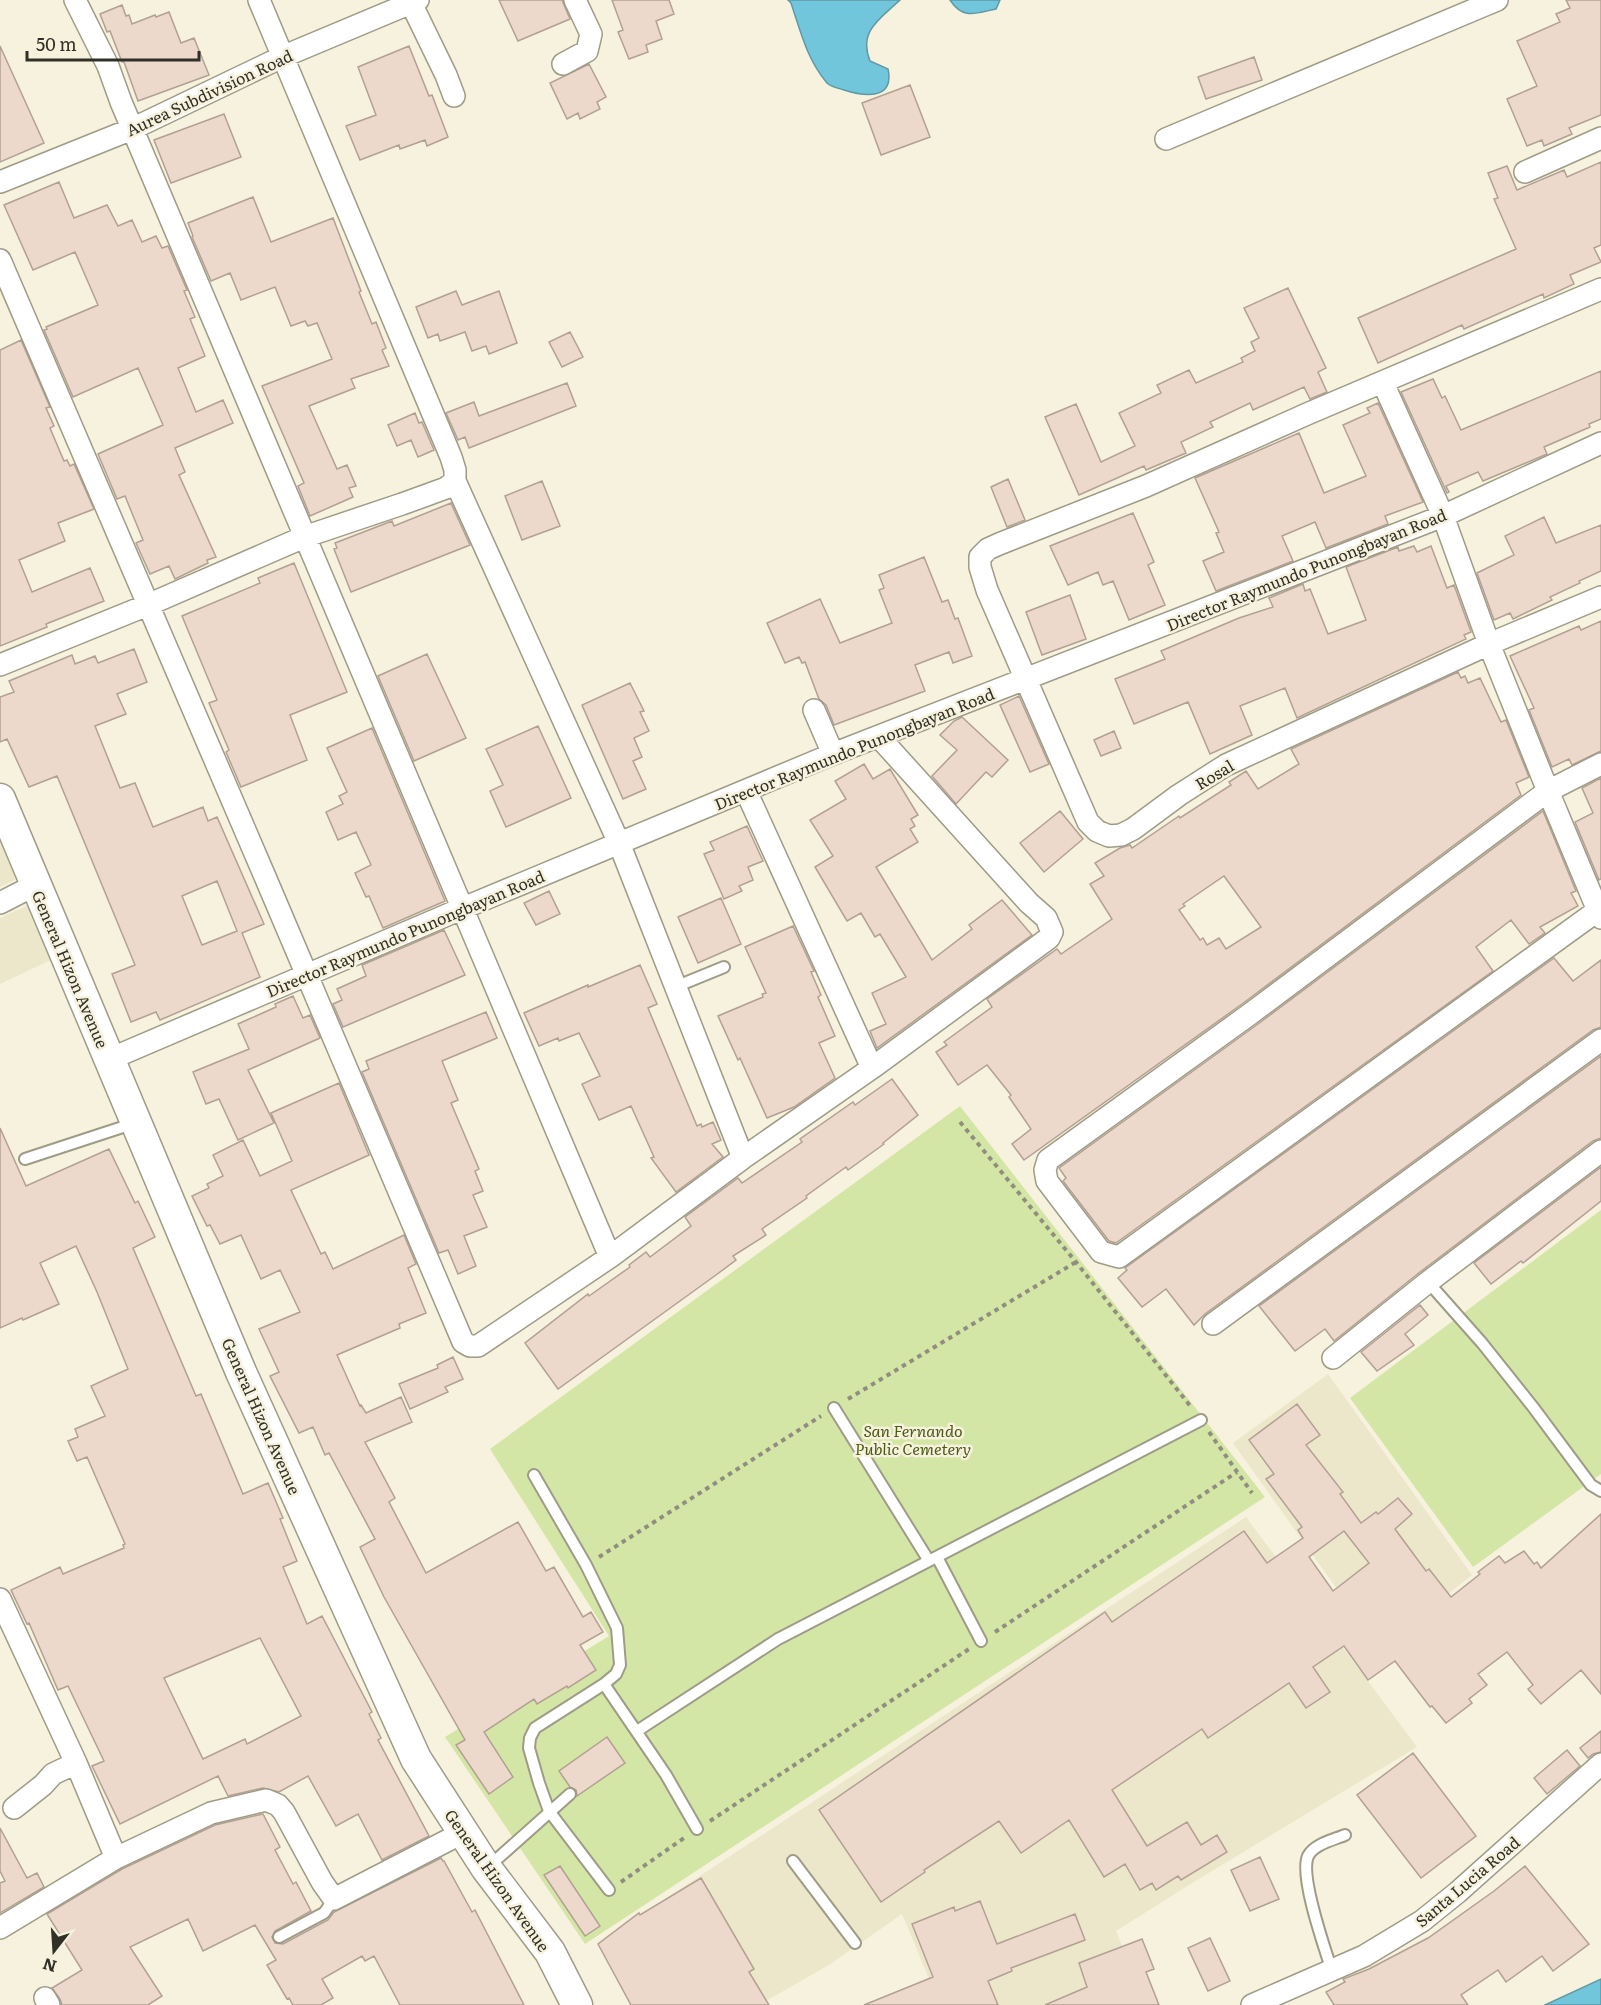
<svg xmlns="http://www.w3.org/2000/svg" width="1601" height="2005" font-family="Literata,serif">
  <rect width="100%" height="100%" fill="#f6f2dd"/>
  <path fill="#ece7cb" d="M0,833L19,878L0,887Z
    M31,904L53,959L0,984V918Z
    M1328,1374L1472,1575L1379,1648L1233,1443Z
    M1246,1517L1417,1747L1197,1880L1116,1931L1145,2005H940L902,1914L829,1965L759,2005H690L642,1914Z"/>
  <path fill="#d4e6a6" d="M960,1106L1265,1497L585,1944L445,1737L609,1636L490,1449Z
    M1601,1210V1474L1473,1567L1350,1398Z"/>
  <path fill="#72c6db" stroke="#5e99a5" stroke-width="1.5" d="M788,0H900C880,19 858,31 870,61L888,69C895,101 863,96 844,90C838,88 831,87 827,83C807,59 801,33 791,3Z
    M950,0H1000L996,9C976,13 963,20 950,0Z
    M1601,1979V2005H1544H1545Z"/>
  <path fill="#ecd9cc" stroke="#b2a093" stroke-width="1.5" fill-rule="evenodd" d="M499,0H562L570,19L518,41Z
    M612,0H669L674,14L656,21L662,39L646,45L648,52L629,59L618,32L623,30Z
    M1566,0H1601V115L1569,128L1572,134L1544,146L1542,140L1527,146L1507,99L1537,86L1517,41L1560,22L1556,14L1570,8Z
    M122,5L126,16L129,15L132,24L155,15L156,17L169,12L181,43L194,38L209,75L138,101L124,62H122L110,31L107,32L100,14Z
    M0,46L44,143L0,162Z
    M409,46L429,96L432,95L448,137L427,146L425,140L400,149L399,145L360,160L346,126L376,115L358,67Z
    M1254,57L1262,80L1206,99L1198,77Z
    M589,64L606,97L597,102L600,109L580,119L578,113L567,119L550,83Z
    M910,85L930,137L881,155L862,103Z
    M224,114L241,157L171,183L154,140Z
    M1601,162V245L1594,248L1601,262L1570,275L1574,284L1544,298L1543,294L1464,329L1462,325L1378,363L1358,318L1516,249L1494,199L1498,198L1488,173L1507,166L1517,190L1564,170L1567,177Z
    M59,182L74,218L107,205L118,226L132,220L142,242L156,236L162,248L168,246L187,290L184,291L195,317L190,319L205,356L178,368L196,412L223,400L233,423L175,448L185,472L179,475L216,557L207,560L208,563L175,579L169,566L150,574L136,543L143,540L125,496L117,499L98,454L163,425L138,368L73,397L44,330L47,329L46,327L98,305L75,252L33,270L4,205Z
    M253,197L271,242L333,218L361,291L359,292L372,324L376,322L386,348L382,350L389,366L351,379L355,388L309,406L337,469L347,465L356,486L349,488L353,497L310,516L298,486L304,483L262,386L332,359L317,323L308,326L305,321L291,326L275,287L241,300L230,273L211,281L192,237L193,236L188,223Z
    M1288,288L1326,368L1318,372L1327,392L1310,399L1304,387L1253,410L1250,403L1210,422L1213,427L1181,442L1186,453L1146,470L1144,466L1079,495L1045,417L1076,404L1101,462L1135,446L1119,413L1161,393L1157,385L1189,370L1196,383L1243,362L1241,358L1255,351L1251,342L1259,338L1244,308Z
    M456,291L462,305L499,291L517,343L489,354L486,346L472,351L465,332L440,341L438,334L428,338L416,307Z
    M570,332L583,357L562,367L549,342Z
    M21,340L50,407L46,408L54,426L50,428L64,461L67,460L70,466L74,464L94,509L58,523L65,541L19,560L32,592L90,568L104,601L46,624L47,627L0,646V350Z
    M1601,371V419L1589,424L1590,427L1544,447L1547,454L1483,481L1478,472L1446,486L1449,492L1447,493L1401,392L1433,379L1442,398L1445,396L1461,430Z
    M567,383L576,406L469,448L465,437L458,440L446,413L474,402L479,416Z
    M1378,403L1423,502L1385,516L1388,524L1326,548L1315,522L1282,536L1293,561L1216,591L1203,561L1224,552L1216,533L1219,532L1195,478L1299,433L1324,493L1366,476L1343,425L1370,413L1367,408Z
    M415,413L419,423L422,422L434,450L418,457L411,440L397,446L388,425Z
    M1008,479L1025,520L1007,527L991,487Z
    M542,481L560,526L522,540L505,496Z
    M451,503L470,545L351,592L334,549L337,548L335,543L392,521L394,526Z
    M1133,513L1154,562L1148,565L1165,605L1129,620L1113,581L1103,585L1098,572L1068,585L1050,546Z
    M1544,517L1556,543L1601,525V571L1579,581L1580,583L1550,597L1552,600L1513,619L1510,613L1494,620L1477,573L1514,555L1505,536Z
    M1414,546L1417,552L1431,546L1447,588L1454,585L1471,632L1464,635L1466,639L1297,718L1285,688L1240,706L1252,735L1210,754L1188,702L1134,724L1115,679L1165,659L1161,651L1239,618L1273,607L1269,598L1303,584L1305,591L1310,589L1328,634L1366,620L1346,567L1398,547L1399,551Z
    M924,557L942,602L948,600L955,619L958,618L972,656L953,663L949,652L915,665L925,691L834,725L826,705L819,699L805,662L802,663L799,657L785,663L767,623L820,599L840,643L892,623L879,590L884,588L879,575Z
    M294,563L347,692L290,715L307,760L241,787L226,752L229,750L209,703L217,700L182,616L260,583L258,578Z
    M1070,595L1086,639L1042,655L1026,612Z
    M1601,621V751L1572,765L1569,759L1552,767L1529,710L1534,708L1510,656L1579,626L1581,630Z
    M134,649L147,682L117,694L126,714L95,726L120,788L135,783L153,827L203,807L208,821L217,817L264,924L242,933L260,977L160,1020L156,1012L131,1022L112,974L135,965L57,776L29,787L7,739L0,742V697L14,692L9,681L72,655L75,664L95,656L98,663ZM217,881L237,931L202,945L182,896Z
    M427,654L466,738L414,761L378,676Z
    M1458,672L1461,678L1465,676L1468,683L1480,678L1501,722L1506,720L1529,777L1516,783L1521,795L1242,1004L1024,1160L1012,1144L1031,1129L1009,1097L1011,1095L987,1065L958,1085L936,1052L947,1045L944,1042L992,1007L987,999L1057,949L1061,954L1112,919L1090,884L1104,876L1095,863L1120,848L1130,845L1132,848L1179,816L1180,818L1231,785L1229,782L1246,771L1258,789L1299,764L1291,749ZM1224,876L1261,927L1226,949L1219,938L1207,945L1203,938L1200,940L1179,910L1185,906L1183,904Z
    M630,683L644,711L640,712L649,731L634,738L642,757L633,761L646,789L623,799L582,705Z
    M1019,696L1049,764L1030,772L1000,705Z
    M962,717L1008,760L992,777L986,772L956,804L932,776L957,750L940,735L954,721Z
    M538,726L571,798L506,827L490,791L503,785L486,749Z
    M372,728L445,901L383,928L369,896L366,897L355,873L371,865L356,832L338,840L326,812L343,804L339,796L347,792L327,748Z
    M1114,731L1121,748L1101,756L1094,740Z
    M864,764L873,779L890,769L918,815L911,819L915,826L910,829L918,842L876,867L932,960L972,929L969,925L1002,900L1032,935L877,1048L870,1031L886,1024L872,993L906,977L880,934L875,937L861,913L847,921L815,867L833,856L810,820L846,799L835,781Z
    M1601,778V879L1599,880L1575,822L1593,813L1582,788Z
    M1060,811L1083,839L1044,872L1020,843Z
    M1543,811L1576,891L1571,893L1578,906L1540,927L1545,933L1529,944L1511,920L1476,947L1493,971L1116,1243L1109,1241L1063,1181L1066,1178L1059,1168L1258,1024Z
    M747,826L763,861L748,867L753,880L739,886L742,891L724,899L704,854L714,850L710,842Z
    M549,891L560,914L536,925L524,903Z
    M721,898L741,944L698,963L678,917Z
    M793,926L814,971L811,972L821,995L818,997L835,1036L819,1043L835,1078L794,1107L767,1118L740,1058L738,1060L718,1016L763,997L762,994L766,993L745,947Z
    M444,930L465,975L343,1027L333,1004L342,1000L337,989L366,976L362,965Z
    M1554,958L1573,981L1601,960V1027L1593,1030L1205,1314L1194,1325L1166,1289L1142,1307L1118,1278L1127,1270L1125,1268Z
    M640,965L657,1004L648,1008L697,1126L701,1124L702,1127L713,1122L721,1140L712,1144L723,1157L676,1192L651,1158L654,1157L631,1106L599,1120L582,1084L600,1076L579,1033L559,1041L558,1038L539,1046L524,1013L588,985V987Z
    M293,996L303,1018L310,1015L320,1038L248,1070L274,1123L238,1140L219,1099L206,1104L193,1072L249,1049L238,1024L276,1007L275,1004Z
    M486,1012L497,1038L442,1061L458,1100L451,1103L479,1169L475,1171L483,1191L473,1195L487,1227L464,1236L476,1266L458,1274L448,1250L439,1253L362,1072L369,1069L366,1061Z
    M1601,1056V1138L1593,1141L1420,1272L1334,1341L1325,1329L1295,1351L1259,1306Z
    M892,1079L918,1115L883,1143L884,1144L848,1170L846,1167L806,1196L807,1198L762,1229L766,1235L733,1256L736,1260L716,1275L558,1389L525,1343L588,1294L589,1296L630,1267L629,1265L646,1252L650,1257L691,1226L685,1217L738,1178L742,1183L802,1142L800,1139L853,1102L855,1105Z
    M339,1083L369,1155L291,1190L321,1254L325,1252L333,1269L404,1235L416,1264L408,1268L426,1313L399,1324L400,1328L337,1355L360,1406L361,1405L366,1413L401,1397L412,1422L365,1442L395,1498L389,1502L426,1573L518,1522L546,1571L554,1567L583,1617L591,1612L603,1632L580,1645L596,1670L568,1688L567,1686L537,1704L534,1699L484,1732L513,1777L489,1794L456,1745L465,1740L384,1597L360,1547L375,1539L329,1453L325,1455L313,1427L299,1433L270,1376L279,1372L259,1329L300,1312L280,1270L261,1279L241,1235L220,1244L210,1225L207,1226L192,1196L209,1188L207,1184L223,1176L213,1155L243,1140L260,1176L292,1161L271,1113Z
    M0,1128L26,1186L109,1149L135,1203L138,1201L155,1237L133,1248L196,1396L201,1394L243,1494L268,1483L283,1518L280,1519L297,1561L283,1567L307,1624L322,1616L372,1712L369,1714L381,1738L378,1740L429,1836L382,1860L358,1814L336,1826L308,1776L279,1792L263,1788L228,1796L218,1776L120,1824L92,1766L104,1761L68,1686L58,1690L29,1623L27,1624L11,1590L60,1567L63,1574L124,1548L123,1545L125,1544L87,1457L77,1461L68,1441L78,1437L75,1429L105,1416L91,1386L128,1369L97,1292L76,1246L40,1263L59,1304L23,1320L22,1318L0,1328ZM260,1638L301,1716L247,1744L245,1739L203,1759L164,1678Z
    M1601,1167V1201L1523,1263L1521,1261L1491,1284L1474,1263Z
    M1420,1305L1428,1315L1405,1334L1414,1345L1377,1371L1361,1352Z
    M453,1357L463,1379L445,1387L448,1392L410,1409L399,1384L438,1368L437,1365Z
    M1297,1404L1320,1435L1306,1445L1343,1492L1340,1494L1361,1523L1376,1512L1378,1514L1398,1498L1412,1514L1395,1529L1426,1571L1429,1569L1451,1597L1480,1574L1478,1572L1499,1556L1505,1563L1524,1551L1534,1564L1537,1562L1541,1568L1601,1514V1694L1581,1670L1541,1704L1528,1689L1533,1685L1507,1652L1478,1674L1487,1685L1469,1699L1472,1703L1446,1723L1432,1706L1430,1707L1395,1661L1368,1680L1344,1646L1313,1667L1330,1692L1306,1708L1289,1683L1208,1738L1202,1729L1112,1790L1147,1846L1187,1822L1201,1845L1217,1835L1227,1852L1181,1880L1178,1876L1156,1890L1152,1883L1140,1890L1125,1864L1104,1877L1069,1820L1021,1853L999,1821L924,1870L925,1872L881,1902L819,1810L1105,1612L1112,1622L1244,1531L1267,1563L1303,1538L1298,1530L1302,1527L1266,1479L1274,1474L1249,1440ZM1344,1531L1369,1563L1333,1591L1309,1557Z
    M1601,1731V1752L1593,1754L1588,1758L1580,1748Z
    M607,1737L625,1763L577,1796L576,1790L570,1787L559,1771Z
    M1567,1750L1580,1766L1547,1794L1534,1778Z
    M1413,1753L1476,1836L1421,1878L1357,1795Z
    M263,1814L280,1847L275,1850L293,1884L296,1882L311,1911L275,1931L272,1937L275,1943L283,1944L328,1920L334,1912L441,1858L443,1861H444L472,1912L475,1910L524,2005H400L374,1956L365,1961L362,1956L322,1979L333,1998L321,2005H293L289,1998L287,1999L267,1965L276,1960L255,1925L203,1951L188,1919L130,1947L162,1996L148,2005H62L60,1999L52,1988L82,1970L47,1914L122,1869L215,1825Z
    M0,1828L27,1878L37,1873L44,1887L0,1913V1883L5,1881L0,1871Z
    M1260,1857L1279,1899L1250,1911L1231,1870Z
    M560,1866L600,1926L585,1936L544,1875Z
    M1525,1866L1589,1944L1553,1971L1542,1956L1506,1982L1498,1970L1461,1995L1468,2005H1334L1326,1992L1345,1982L1343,1979L1369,1969L1428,1938L1494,1891Z
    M701,1878L754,1969L749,1972L769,2005H631L598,1944L639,1913L640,1915Z
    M980,1901L997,1944L1075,1914L1085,1940L1011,1968L1012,1971L988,1981L998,2005H864L933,1977L912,1924L954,1907L955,1911Z
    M1210,1938L1230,1981L1208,1991L1188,1948Z
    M1142,1939L1154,1969L1146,1972L1159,2005H1045L1087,1987L1079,1963Z"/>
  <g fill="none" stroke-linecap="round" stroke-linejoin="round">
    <g stroke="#9e9b87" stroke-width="14">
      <path id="lane" d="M675,987L724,967
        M25,1159L135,1123
        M1428,1282L1482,1343L1533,1407L1591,1485L1601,1491
        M834,1408L929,1561
        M534,1475L586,1565L617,1628L620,1665L616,1674L604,1684L666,1775L697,1829
        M937,1557L981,1641
        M604,1684L535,1728L530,1738L529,1748L539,1783L549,1811L609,1890
        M637,1731L778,1639L1201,1420
        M793,1861L855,1943
        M487,1868L570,1794
        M279,1937L324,1913L334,1899
        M1332,1971C1325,1949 1299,1876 1308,1856C1314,1844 1333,1840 1345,1835"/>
    </g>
    <g stroke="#9e9b87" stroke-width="24">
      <path id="street" d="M75,0L108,66L121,102L610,1257
        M259,0L451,457L455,470V481L619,843L743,1158
        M411,3L446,75L454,96
        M563,64L587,51L591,34L575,0
        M1166,139L1497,0
        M1525,172L1601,138
        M0,182L132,129L282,57L418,0
        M0,260C157,620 309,981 463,1342L470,1346H478L610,1257L743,1158L872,1068L1049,938L1052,932L1046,918L1029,903L879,737
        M1601,289L1307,414L1146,486L999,544L988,549L980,557V567L987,590L1088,822L1097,831L1109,836L1121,835L1133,829L1179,795L1226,765L1489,644L1601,597
        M1383,383L1443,516L1489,644L1548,791L1250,1014L1048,1160L1045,1170L1047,1181L1101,1252L1119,1257L1597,911
        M0,665L150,604L304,537L402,504L446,488L455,481
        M814,710L833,754
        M1601,764L1548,791L1601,918
        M746,791L872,1068
        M0,903L35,885
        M110,1059L461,909L833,754L1443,516L1601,443
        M1213,1324L1601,1040
        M1333,1358L1428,1282L1601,1151
        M0,1599L76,1763L116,1858
        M14,1808L43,1785L53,1774L76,1763
        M0,1928L116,1858L211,1813L266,1800L278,1805L284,1812L322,1882L334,1899L462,1833
        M45,1998L49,2005
        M1252,2005L1364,1956L1422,1921L1458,1892L1601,1764"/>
    </g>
    <g stroke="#9e9b87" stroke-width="33">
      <path id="secondary" d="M0,799L241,1372L416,1759L487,1869L550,1952L577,2005"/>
    </g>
    <path stroke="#918e80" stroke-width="4" stroke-dasharray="4.5 4.5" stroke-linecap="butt" d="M960,1122L1076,1262L1191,1407
      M848,1399L1076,1262
      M1209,1432L1252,1493
      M599,1557L821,1416
      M995,1632L1237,1472
      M710,1821L969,1649
      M621,1882L684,1838"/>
    <use href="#lane" stroke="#fff" stroke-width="10"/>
    <use href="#street" stroke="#fff" stroke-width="21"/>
    <use href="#secondary" stroke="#fff" stroke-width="30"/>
  </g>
  <g text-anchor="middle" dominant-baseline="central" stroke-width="5" stroke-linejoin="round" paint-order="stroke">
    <g font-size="16" fill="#313028" stroke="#f6f2dd">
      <text transform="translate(209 92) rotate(-25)">Aurea Subdivision Road</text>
      <text transform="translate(1306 569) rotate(-22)">Director Raymundo Punongbayan Road</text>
      <text transform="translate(854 748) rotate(-22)">Director Raymundo Punongbayan Road</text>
      <text transform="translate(1214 774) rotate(-31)">Rosal</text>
      <text transform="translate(405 933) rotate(-23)">Director Raymundo Punongbayan Road</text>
      <text transform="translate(71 969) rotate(67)">General Hizon Avenue</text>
      <text transform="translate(262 1416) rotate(66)">General Hizon Avenue</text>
      <text transform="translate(498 1880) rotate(55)">General Hizon Avenue</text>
      <text transform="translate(1467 1881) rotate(-40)">Santa Lucia Road</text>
    </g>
    <g font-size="16" font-style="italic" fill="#4b5a15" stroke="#f6f2dd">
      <text x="913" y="1430">San Fernando<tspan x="913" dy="18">Public Cemetery</tspan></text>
    </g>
  </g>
  <g transform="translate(54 1951) rotate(197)" stroke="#f6f2dd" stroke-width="4.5" paint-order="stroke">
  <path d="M0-4.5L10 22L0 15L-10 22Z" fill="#313028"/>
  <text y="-9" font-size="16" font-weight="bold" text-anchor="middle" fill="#313028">N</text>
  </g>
  <path d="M27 51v9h172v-9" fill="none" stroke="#313028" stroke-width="3"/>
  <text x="36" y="51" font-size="18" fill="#313028" stroke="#f6f2dd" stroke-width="4.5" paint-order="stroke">50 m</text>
</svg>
